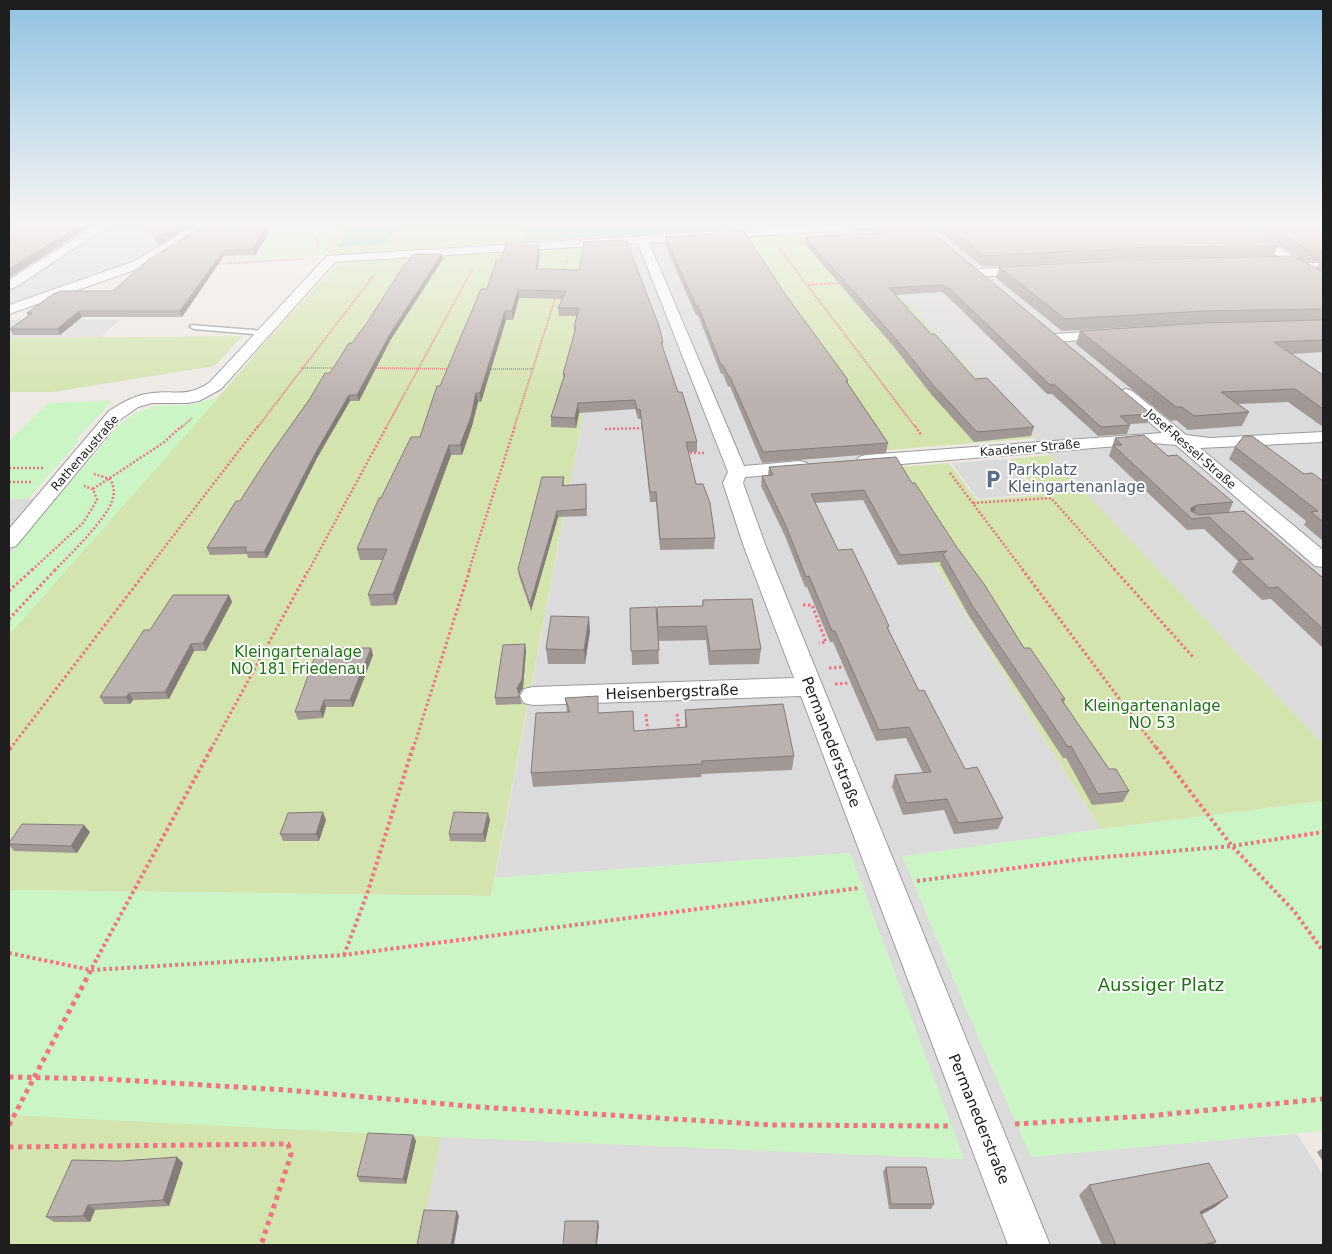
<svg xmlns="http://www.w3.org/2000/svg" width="1332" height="1254" font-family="'DejaVu Sans',sans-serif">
  <rect width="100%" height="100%" fill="#eee9e5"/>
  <path fill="#dcdbdb" d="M9,223H213L133,271L68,293L9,316Z
    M820,223H1323V744L840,233L796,345L1101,829L903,857L964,1004L1031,1156L1297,1134L1323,1175V1245H419L440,1137L963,1159L850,853L495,878L609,280L598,246L527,250L526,241Z
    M121,319L100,338H9V320Z
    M57,498L9,555V499Z"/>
  <path fill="#d3e4af" d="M334,223H521L528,250L598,246L609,280L491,896L9,890V624L209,408L271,336L334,268L348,260L339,254L328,255C319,239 324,237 334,223Z
    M840,233L1035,438L864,452L731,240Z
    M242,336L215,366L53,392H9V338Z
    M1050,455L1323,744V801L1101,829L875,469L949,463L977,500L1041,495L1010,459Z
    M34,1088L964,1159L441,1137L419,1245H9V1115H18Z"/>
  <path fill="#cbf5c5" d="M280,223H334C324,237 319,239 328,255L255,261L273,231Z
    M218,397L193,427L9,635V555L121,423L134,414L154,406L192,405Z
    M112,401L76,440L79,441L28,499H9V441L48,403Z
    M1323,801V1131L1031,1157L964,1004L903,856L1101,829Z
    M850,853L964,1159L440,1137L9,1115V890L491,896L495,878Z"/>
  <path fill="#89d7a9" d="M352,223H398L386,244L338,247Z
    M521,223H812V224L526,241Z"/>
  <path fill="#dadada" d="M1006,459L1037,494L978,499L951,463Z"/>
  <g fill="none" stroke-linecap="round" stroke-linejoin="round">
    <g stroke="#9b9b9b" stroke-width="3">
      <path id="lane" d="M1299,263H1323V267L1297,266L1296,265Z
        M191,325L264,331L268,333L264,335L194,329L190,327Z"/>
    </g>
    <g stroke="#9b9b9b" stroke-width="2">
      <path id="street" d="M100,223H113L14,288L9,289V280Z
        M199,223H212L170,252L143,267L9,314V305L135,261Z
        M851,223H913L908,226L649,243L744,466L800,461L807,463L809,467L807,471L800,473L745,477L743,483L766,547L1050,1245H1008L801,696L533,705L524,703L520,696L524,689L533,687L794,678L744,547L723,483L728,472L638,243L335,262L221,389L199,401L187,403H152L138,407L121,419L16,546L9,548V529L109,411C123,402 135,395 152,393C179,390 184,398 209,383L327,256Z
        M1227,223H1240L1323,275V284L1318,283Z
        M1029,266L1033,267L1035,270L1033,273L979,277L973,273L979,269Z
        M1110,330L1115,331L1117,334L1115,337L1057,342L1052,341L1050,338L1052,335L1057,334Z
        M1126,389L1132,391L1186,435L1210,438L1323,432V442L1200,448L1323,550V567L1315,566L1176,445L1153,443L866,467L859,465L857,461L859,457L866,455L1162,433L1120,397L1118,394L1120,391Z"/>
    </g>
    <path stroke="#ee7681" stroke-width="2" stroke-dasharray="1 1" stroke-linecap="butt" d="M319,247L316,239L327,223
      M779,248L916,428
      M215,264L304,259
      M563,273L567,260
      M808,285L841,283
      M301,368H335
      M374,368L450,369
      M489,369H532
      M181,428L192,418
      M257,428L374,275
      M386,428L473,268
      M514,428L556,296"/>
    <path stroke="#ee7681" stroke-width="2.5" stroke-dasharray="2 2" stroke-linecap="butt" d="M915,426L922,436
      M605,429L644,428
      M686,453H705
      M9,468H43
      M950,473L1023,570
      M9,482H31
      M93,489L163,443L182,426
      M973,503L1051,498L1115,570
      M32,570L83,523L97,500L93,489L84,486
      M55,570C69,556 107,518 112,501C115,493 114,486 110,479L94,474
      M147,570L258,426
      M309,570L387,426
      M469,570L515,426"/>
    <path stroke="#ee7681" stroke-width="3" stroke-dasharray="2.5 2.5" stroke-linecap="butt" d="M1022,569L1157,749
      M1114,569L1193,657
      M9,591L33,569
      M803,605H812L826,642L819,643
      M9,619L56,569
      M829,668L843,667
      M835,684L850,683
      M646,714L648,733
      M677,714L679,731
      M10,749L148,569
      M211,749L309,569
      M413,749L470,569"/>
    <path stroke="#ee7681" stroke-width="4" stroke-dasharray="3 3" stroke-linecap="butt" d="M1156,747L1232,846L1294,911L1323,951
      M9,750L11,747
      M917,881L1083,859L1232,846L1323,832
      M9,953L91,970L344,955L859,888
      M344,955L367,894L413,747
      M89,973L212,747"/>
    <path stroke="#ee7681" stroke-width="5" stroke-dasharray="4.5 4.5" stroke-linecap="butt" d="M9,1077L106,1079L286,1090L479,1107L772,1125L949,1126
      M1015,1124L1148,1116L1323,1099
      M9,1125L90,972
      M9,1147L288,1144L291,1155L261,1245"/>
    <use href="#lane" fill="#fff" fill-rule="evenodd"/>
    <use href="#street" fill="#fff" fill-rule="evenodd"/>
  </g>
  <path fill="#a19896" d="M144,223H196L159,245Z
    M662,223H737V228L668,233Z
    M877,223L1151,414L1147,423L1129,424L1130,425L1127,434L1098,436L1052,394H1047L947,296L941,292L896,295L931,334L975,379L1034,427L1031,436L974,442L931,394L894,347L805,244V237L880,233L876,230Z
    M929,223H1243L1278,246L1273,256L1144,258L983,267Z
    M1244,223H1323V352L1291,354L1323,375V427L1288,402L1238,404L1249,412L1242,426L1188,430L1176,420L1171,421L1076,344L1080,331L1200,323L1062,331L996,278L999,267L1317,268L1320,262L1304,261Z
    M230,229L270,231L255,255L224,256L182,317H82L60,335H13L10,329L29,316L27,313L113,291Z
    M665,237L785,294L848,380V384L888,443L886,453L762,463L730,386L728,387L723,374H721L698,315H696L665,245Z
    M539,245L540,252L538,269L663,342V350L678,392L697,442V452H688L696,484L715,538L714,549L660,550L656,502H650L641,419H638L635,409L579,413L576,428L551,427V417L563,378V374L574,334V327L577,316H559L558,308L562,299L519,298L513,320H506L481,402H478L472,426L462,455H451L396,605L371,606L368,595L383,560H360L357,549L381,498L420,437L440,386L487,289L500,261Z
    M442,254L443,259L391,339L359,401H350L317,458L267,558H248L247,554L210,555L207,548L330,373L366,324Z
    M1115,438L1168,456L1233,502L1229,512L1323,578V648L1271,599L1262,600L1232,572L1238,561L1204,529L1187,530L1109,456Z
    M1235,447L1323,481V541L1304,525L1306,521L1229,459Z
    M769,467L912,483L956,546L1024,648L1065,699L1064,703L1109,769L1129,791L1123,802L1092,805L1066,758H1063L969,616L940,564L941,562L898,565L863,500L815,503L838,550L889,626L888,629L919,691L965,769L1003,818L998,829L954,834L944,810L903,815L892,787L895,775L923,773L906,738L876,741L833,642H830L807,587H805L785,536L761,486L762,476L768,475Z
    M564,477V485L586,484L587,516L558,517L531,611L519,576L518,569Z
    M229,595L232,602L206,651H194L169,699L133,700L130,704H104L100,697L150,630Z
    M703,600L761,649L759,664L709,665L706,640L658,641L659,664L632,665L630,608L658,631L657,607L702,606Z
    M590,631L585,664H548L546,649Z
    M525,644L526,651L523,688L519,694L522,704L496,705L495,698Z
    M371,648L373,655L353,707H326L323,718L298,720L295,712Z
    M565,698L634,731L685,727V710L794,756L792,770L702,774L701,777L533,787L531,773L567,712Z
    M326,820L319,841H283L280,834Z
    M490,820L485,842L450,841L449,834Z
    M90,832L77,853L14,851L9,845V843Z
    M413,1135L416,1141L406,1184L360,1182L357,1176Z
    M1323,1148V1162L1317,1152Z
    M177,1157L183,1163L169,1206L95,1210L90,1222H54L46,1217L121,1161Z
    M886,1167L934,1204L931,1209H889L883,1172Z
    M1089,1185L1215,1207L1201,1215L1202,1245H1102L1079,1195Z
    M1216,1242L1212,1245H1202Z"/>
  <path fill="#837c7a" d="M83,223H96L9,278V269Z
    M182,223H196L159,245L156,238Z
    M268,226L270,231L255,255L253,249Z
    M539,245L540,252L537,277L536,269Z
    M223,251L224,256L182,317L180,311Z
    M442,254L443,259L391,339L359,401L357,395L390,334Z
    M518,290L519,298L513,320L512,311Z
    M79,311L82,317L60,335L57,329Z
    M505,311L506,320L481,402L480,393Z
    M476,393L478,402L472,426L462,455L460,445Z
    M349,395L350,401L317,458L267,558L264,552L316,452Z
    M578,403L579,413L576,428L575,418Z
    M449,445L451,455L396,605L393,594Z
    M1197,505L1192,516L1191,508Z
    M557,511L558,517L531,611L530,604Z
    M229,595L232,602L206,651L203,643Z
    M589,617L590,631L585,664L584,650Z
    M191,644L194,651L169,699L165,692Z
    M525,644L526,651L523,688L518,695L517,688Z
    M371,648L373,655L353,707L350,700Z
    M129,693L133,700L130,704L126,697Z
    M324,700L326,707L323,718L320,711Z
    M323,812L326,820L319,841L316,834Z
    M488,813L490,820L485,842L483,834Z
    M84,825L90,832L77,853L71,846Z
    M413,1135L416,1141L406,1184L403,1179Z
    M177,1157L183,1163L169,1206L163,1200Z
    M1228,1197L1215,1207L1187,1222L1200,1212Z
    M88,1205L95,1210L90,1222L83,1216Z
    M457,1211L459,1216L454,1245H451Z
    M598,1221L599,1226L597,1245H596Z"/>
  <path fill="#bbb1ae" stroke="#837c7a" d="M9,223H83L9,269Z
    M146,223H182L156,238Z
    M878,223H921L1151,414L1120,416L1130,425L1101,427L1055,385H1050L949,288L942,285L889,288L931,334H935L975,379L987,378L1034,427L977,432L933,385L896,339L805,237L889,233Z
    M944,223H1243L1278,246L1148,247L985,256Z
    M1264,223H1323V251L1309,250Z
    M229,226L227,229L268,226L253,249L223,251L180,311H79L57,329H10L32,313H27L53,294L62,291H113L148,260L199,228Z
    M744,231L785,294L848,380L846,381L888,443L763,452L730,377H729L723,365H721L698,306H696L665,237Z
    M626,240L659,326L663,342H661L678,392H682L690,418L697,442H686L696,484H703L710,503L715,538L660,539L656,492H650L640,409L637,410L635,400L578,403L575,418L551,417L565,374H563L576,327H574L579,308H558L566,291L518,290L512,311H505L480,393H476L471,417L460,445H449L393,594L368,595L387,549H357L379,498H381L411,437H420L437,386H440L481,289H487L496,261H500L506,245H539L536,269L579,270L584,242Z
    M413,254H442L390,334L357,395H349L316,452L264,552H246V547L207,548L236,501H240L267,459L309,400L325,373H330L349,343H352L366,324L405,264H407Z
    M1294,256L1323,272V309L1205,311L1065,319L999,267L1148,259Z
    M1323,320V340L1274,342L1323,375V409L1295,389L1221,392L1249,412L1194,416L1182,407H1176L1080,331L1205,323Z
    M1144,435L1168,456L1177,455L1233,502L1197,505L1191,508V511L1198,515L1244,511L1323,578V629L1278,587L1269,588L1239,560L1254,559L1209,517L1192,519L1113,445H1122L1115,438Z
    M1244,436H1252L1304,474L1312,473L1323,481V522L1311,512L1318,511L1235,447Z
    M896,457L912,483H915L956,546L984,584L1024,648H1030L1065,699H1061L1109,769H1116L1129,791L1098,794L1071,746L1068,747L972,605L943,554L947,551L900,555L864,490L811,494L838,550L852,549L889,626L887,627L919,691L924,690L965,769L977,767L1003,818L958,823L947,799L906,803L895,775L931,772L909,727L879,730L835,631H832L809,576L806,577L786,526L762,476L773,475L769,467Z
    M542,477H564L562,486L586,484V509L557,511L530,604L518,569Z
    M173,595H229L203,643L191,644L165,692L129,693L126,697H100L144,630H150Z
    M752,599L761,649L710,651L706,626L658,627L657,607L703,606V600Z
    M656,607L659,650L631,651L630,608Z
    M551,616L589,617L584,650L546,649Z
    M525,644L522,680L517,688L520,697L495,698L503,645Z
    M318,648H371L350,700H324L320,711L295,712Z
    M598,696V713L633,711L634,731L687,727L685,710L783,704L794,756L702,761V764L531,773L536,713L570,712L565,698Z
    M323,812L316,834H280L288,813Z
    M454,812L488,813L483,834H449Z
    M22,824L84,825L71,846L9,844V843Z
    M368,1133L413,1135L403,1179L357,1176Z
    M177,1157L163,1200L88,1205L83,1216L46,1217L72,1160L121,1161Z
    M1209,1163L1228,1197L1200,1212L1216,1242L1202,1245H1116L1089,1185Z
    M886,1167H926L934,1204H891Z
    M424,1210L457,1211L451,1245H417Z
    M565,1221H598L596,1245H563Z"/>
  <linearGradient id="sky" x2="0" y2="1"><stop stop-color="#8fc2e2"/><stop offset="0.56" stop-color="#f7f5f3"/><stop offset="1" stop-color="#f7f5f3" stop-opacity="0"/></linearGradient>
  <rect width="1332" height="399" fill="url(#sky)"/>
  <defs>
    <g id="parking-bare" transform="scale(1.5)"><path d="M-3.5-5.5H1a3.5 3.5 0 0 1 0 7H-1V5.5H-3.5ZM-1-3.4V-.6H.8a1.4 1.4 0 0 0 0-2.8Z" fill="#5c6f8a" stroke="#fff" stroke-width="2.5" paint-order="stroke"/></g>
  </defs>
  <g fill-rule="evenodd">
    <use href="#parking-bare" x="993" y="479"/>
  </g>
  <g text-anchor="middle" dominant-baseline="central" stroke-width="4" stroke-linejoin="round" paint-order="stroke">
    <g font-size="12" fill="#1e1e1e" stroke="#fff">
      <text transform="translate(1030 448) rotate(-5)">Kaadener Straße</text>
      <text transform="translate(1191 449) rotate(41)">Josef-Ressel-Straße</text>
      <text transform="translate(85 453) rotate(-49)">Rathenaustraße</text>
    </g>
    <g font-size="15" fill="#4e5e75" stroke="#fff" text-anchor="start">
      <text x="1008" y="470">Parkplatz<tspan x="1008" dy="17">Kleingartenanlage</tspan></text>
    </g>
    <g font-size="15" fill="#1f7315" stroke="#fff">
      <text x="298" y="652">Kleingartenalage<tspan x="298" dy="17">NO 181 Friedenau</tspan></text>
      <text x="1152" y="706">Kleingartenanlage<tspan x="1152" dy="17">NO 53</tspan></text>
    </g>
    <g font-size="15" fill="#1e1e1e" stroke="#fff">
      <text transform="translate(672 692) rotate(-2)">Heisenbergstraße</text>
      <text transform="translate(831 742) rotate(69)">Permanederstraße</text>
      <text transform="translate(979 1119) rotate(68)">Permanederstraße</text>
    </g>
    <g font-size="18" fill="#1f7315" stroke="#fff">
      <text x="1161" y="984">Aussiger Platz</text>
    </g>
  </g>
  <rect width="1332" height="1254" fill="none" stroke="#1e1e1e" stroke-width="20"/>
</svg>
